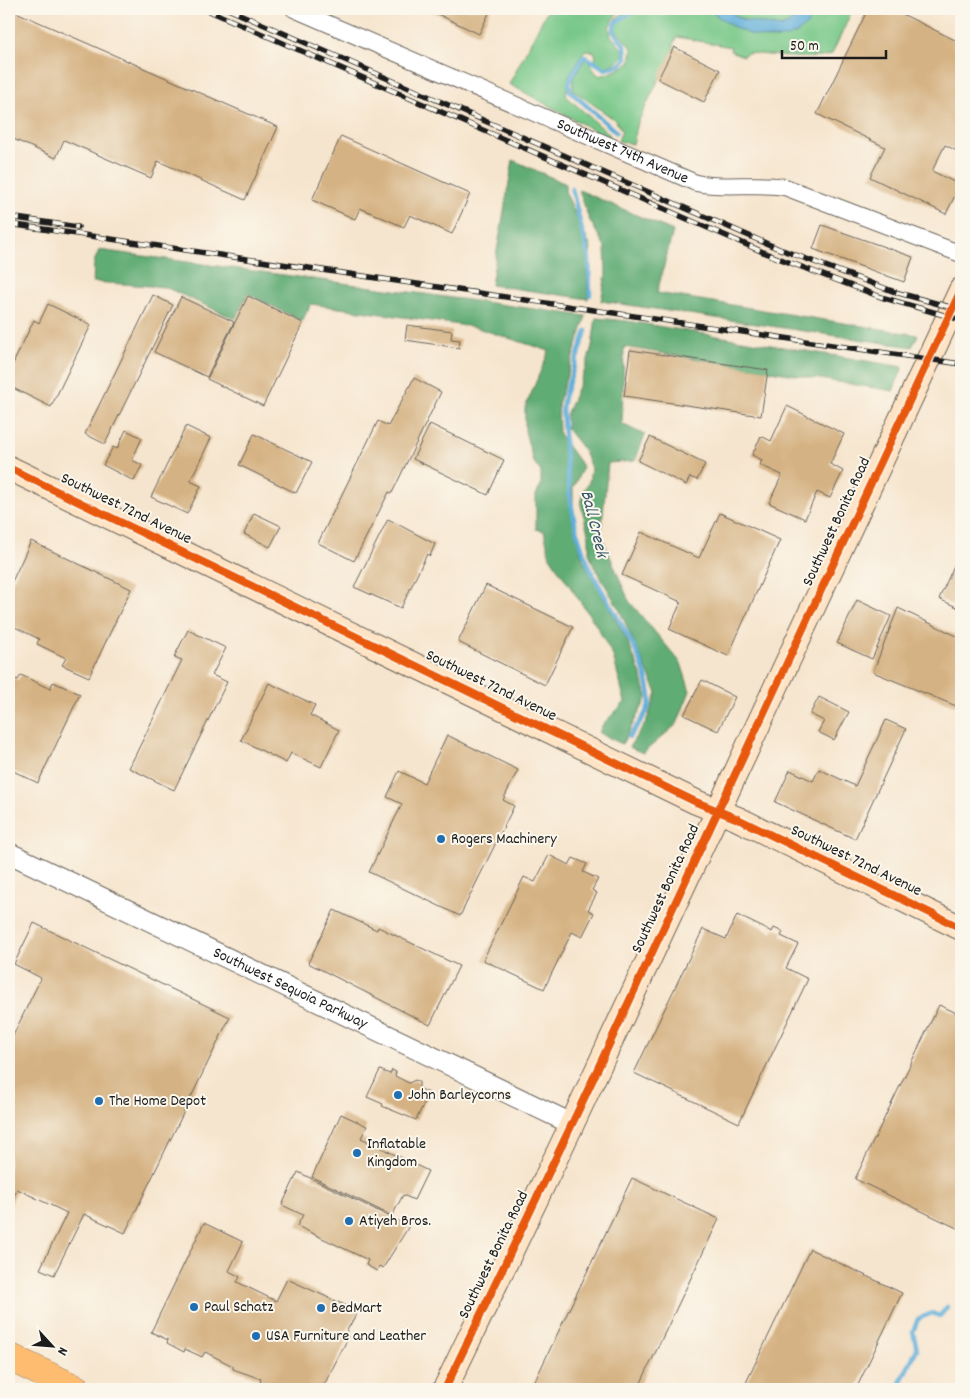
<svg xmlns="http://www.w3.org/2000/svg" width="970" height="1398" font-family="Dekko,sans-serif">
  <rect width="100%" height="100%" fill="#fbf7ec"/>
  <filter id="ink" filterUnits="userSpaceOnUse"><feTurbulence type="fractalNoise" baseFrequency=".02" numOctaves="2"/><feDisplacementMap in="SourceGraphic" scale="10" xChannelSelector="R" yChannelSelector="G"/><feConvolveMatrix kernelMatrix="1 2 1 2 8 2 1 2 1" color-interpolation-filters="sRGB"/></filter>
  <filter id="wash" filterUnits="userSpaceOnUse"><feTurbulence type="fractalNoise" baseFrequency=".0096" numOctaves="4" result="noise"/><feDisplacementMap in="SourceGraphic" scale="20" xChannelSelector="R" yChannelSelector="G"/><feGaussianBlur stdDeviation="1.12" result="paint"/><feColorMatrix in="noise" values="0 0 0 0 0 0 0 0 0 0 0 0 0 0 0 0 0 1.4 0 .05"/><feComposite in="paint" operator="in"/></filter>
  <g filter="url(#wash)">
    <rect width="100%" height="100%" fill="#f6e5ce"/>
    <path fill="#77c788" stroke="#4a7252" d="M548,9H620L609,27L611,36L624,51L623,57C615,64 606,70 596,65L595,52L585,50L569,75L566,96L609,134L610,139L509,84Z
      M628,9H710L715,14L761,37L811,20L820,9H853L832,54C820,62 765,54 747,53L743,56L730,51L731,47L677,37L673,45L675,46L638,122L633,144L618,141L622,131L615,120L573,90V78L585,59L589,60L595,72L600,76L615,71L630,63L632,48L615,30L616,19Z
      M725,9H803C799,13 794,20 789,24C774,34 738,19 725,9Z"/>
    <path fill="#61ac74" stroke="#3e6448" d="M513,160L566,184L565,191L591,248L587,272L588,299L491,285Z
      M579,190L673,231L657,293L918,335L912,347L601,301L606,274L605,247L589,219Z
      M99,250L586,316L558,404L559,434L583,467L573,488V522L583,560L626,638L642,677L647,698L622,744L599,733L603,724L625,702L613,656L596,625L550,557L544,531L536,529V495L541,485V472L533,461L525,431V408L549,351L474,327L311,304L302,321L248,294L235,319L165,287L93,282L94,262Z
      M596,318L627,321L903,367L893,391L624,347L622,424L645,435L635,461L608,463L601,535L629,601L681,663L690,691L677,724L643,753L629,747L646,722L657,693L619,609L594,566L589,553V537L581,505L583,491L589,482L591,468L583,449L567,429L566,415L585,370L592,346Z"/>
    <path fill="#60afda" stroke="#3e667b" d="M710,9H725L743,20L781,27L789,24L803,9H820C813,17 805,29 795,34C768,47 729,29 710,9Z"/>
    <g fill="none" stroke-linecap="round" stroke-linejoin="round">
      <path stroke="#60afda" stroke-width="4.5" d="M616,132L570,91L569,83L572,75L584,56L606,69L620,65L626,59L625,46L613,31L615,23L636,9
        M572,189L589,259L590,295
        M586,331L564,397L562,409C567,461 567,518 589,566C607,606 646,653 650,697C651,711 636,726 629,737
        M897,1389L917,1349L913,1332L918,1319L932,1313L940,1316L947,1307"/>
    </g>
    <g id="blocks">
      <path fill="#d5b283" d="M9,9L278,127L245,200L158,161L151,178L64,140L56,158L9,137Z
        M427,9H491L479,34Z
        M868,9H892L961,43V153L945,145L932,171L960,185L946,214L870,177L885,147L817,114Z
        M674,47L720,70L704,102L658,79Z
        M341,136L470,194L452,234L410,215L404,227L360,208L355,219L312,200Z
        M822,225L913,257L904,282L813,249Z
        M153,295L173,305L105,444L85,434Z
        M248,296L303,323L263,406L207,379Z
        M181,297L234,322L207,377L154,352Z
        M48,304L91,325L51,407L9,386V372L34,320L39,323Z
        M407,325L452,331L451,339L460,340L459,348L405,340Z
        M630,350L768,370L761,416L624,396Z
        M414,378L441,392L392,493L389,492L354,561L318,543L378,421L388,426Z
        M787,406L844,434L830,464L843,471L830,498L817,492L805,519L769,503L782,475L760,465L762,460L752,455L761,436L771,441Z
        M430,424L504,460L488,495L413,459Z
        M186,426L211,438L190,481L201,486L187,514L151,497Z
        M126,430L142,438L132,460L142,465L134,481L103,465L113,447L117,449Z
        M254,434L312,462L296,493L239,465Z
        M650,437L705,464L697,480L690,477L686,485L638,461Z
        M254,513L281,526L270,547L244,534Z
        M720,513L780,540L728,656L669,629L681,602L622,575L641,532L699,558Z
        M388,519L435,544L430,556L427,554L401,608L354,587Z
        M31,541L131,589L89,677L62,665L66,658L37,644L39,639L9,624V588Z
        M961,550V609L939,599Z
        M486,585L573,627L545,685L458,642Z
        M857,600L891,616L872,659L837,643Z
        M898,608L961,638V708L873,672Z
        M188,630L226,648L212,675L227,682L174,790L129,768L182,660L174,657Z
        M21,675L50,689L53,682L80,694L38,783L9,769V676L18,680Z
        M702,680L735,697L718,731L684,715Z
        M269,683L315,705L310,715L339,730L321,767L291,753L286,763L241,740Z
        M819,697L849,712L834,740L818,732L824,721L810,714Z
        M886,720L906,729L855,839L775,802L790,770L813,781L819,769L855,786Z
        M447,735L518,770L503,800L514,806L460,916L369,872L402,804L387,797L399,771L424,783Z
        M549,855L569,865L573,858L587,864L583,872L598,879L592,890L597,893L588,910L594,913L582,937L572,932L544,989L483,960L524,877L535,882Z
        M334,910L377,930L378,927L459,966L430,1025L308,963Z
        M737,915L772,932L774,928L783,932L781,936L798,944L786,968L808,979L739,1123L634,1073L703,929L726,939Z
        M34,923L230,1017L125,1233L84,1214L54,1275L40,1269L67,1213L17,1189L9,1208V1044L41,978L14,964Z
        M939,1005L961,1015V1230L855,1179Z
        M380,1070L390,1074L392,1070L396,1072L395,1076L409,1083L415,1080L419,1082V1088L429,1093L416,1120L382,1106L383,1104L367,1097Z
        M341,1114L367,1126L361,1138L428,1171L414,1200L403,1195L392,1216L312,1177Z
        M298,1172L409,1226L383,1268L379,1266L377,1271L366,1265L368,1260L297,1226L303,1215L282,1205Z
        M632,1178L719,1219L638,1389H531Z
        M204,1223L243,1242L229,1271L240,1277L237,1282L276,1301L287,1279L358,1311L345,1334L348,1336L347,1340L322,1389H282L271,1384L270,1386L260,1382L261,1379L233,1369V1366L205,1352L202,1357L185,1349L184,1352L167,1343L168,1340L151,1332Z
        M810,1249L902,1293L856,1389H743Z"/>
    </g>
  </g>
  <g filter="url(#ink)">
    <use href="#blocks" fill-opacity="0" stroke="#68625a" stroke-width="1"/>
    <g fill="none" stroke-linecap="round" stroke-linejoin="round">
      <g stroke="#68625a" stroke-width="18">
        <g id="minor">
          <path id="s1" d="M294,9L696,183C725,189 755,182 785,187L961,254"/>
        </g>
      </g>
      <g stroke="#68625a" stroke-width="22">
        <g id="tertiary">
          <path id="s2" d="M9,853L572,1124"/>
        </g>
      </g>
      <g stroke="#68625a" stroke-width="26">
        <path id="secondary" d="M9,468L696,802L738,819L961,928
          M445,1389L572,1124L961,290"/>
      </g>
      <g stroke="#68625a" stroke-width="29">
        <path id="motorway" d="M9,1357L76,1389"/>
      </g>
      <use href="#minor" stroke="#fff" stroke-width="16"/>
      <use href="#tertiary" stroke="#fff" stroke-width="20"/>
      <use href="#secondary" stroke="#fee4c5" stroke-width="24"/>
      <use href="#motorway" stroke="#fdbc6f" stroke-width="28"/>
      <g stroke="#1c1c1c" stroke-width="5.5">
        <path id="rail" d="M205,9L770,255L881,297L961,320
          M228,9L777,248L895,292L961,310
          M9,217L78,227
          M9,224L961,364"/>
      </g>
      <use href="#rail" stroke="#fbf7ec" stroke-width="4" stroke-dasharray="11" stroke-linecap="butt"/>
      <g stroke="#fbf7ec" stroke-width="11">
        <path id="cycleway" d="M9,468L696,802L738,819L961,928
          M445,1389L572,1124L961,290"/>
      </g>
      <use href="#cycleway" stroke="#e8590c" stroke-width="8"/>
    </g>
  </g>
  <g fill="#1f6fb2" stroke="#fbf7ec" stroke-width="2">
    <circle cx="441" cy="839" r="5"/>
    <circle cx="398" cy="1095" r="5"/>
    <circle cx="99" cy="1101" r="5"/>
    <circle cx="357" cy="1153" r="5"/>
    <circle cx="349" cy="1221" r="5"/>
    <circle cx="194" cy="1307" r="5"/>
    <circle cx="321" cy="1308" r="5"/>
    <circle cx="256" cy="1336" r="5"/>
  </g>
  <g text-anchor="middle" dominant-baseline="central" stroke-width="4" stroke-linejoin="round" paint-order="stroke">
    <g font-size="16" fill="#1c1c1c" stroke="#fbf7ec">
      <text stroke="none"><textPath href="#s1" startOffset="358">Southwest 74th Avenue</textPath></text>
      <text transform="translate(126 509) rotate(26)">Southwest 72nd Avenue</text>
      <text transform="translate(837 522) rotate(-65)">Southwest Bonita Road</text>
      <text transform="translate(491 686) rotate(26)">Southwest 72nd Avenue</text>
      <text transform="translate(856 861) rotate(26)">Southwest 72nd Avenue</text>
      <text transform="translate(666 889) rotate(-65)">Southwest Bonita Road</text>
      <text stroke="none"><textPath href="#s2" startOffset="312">Southwest Sequoia Parkway</textPath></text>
      <text transform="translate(494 1255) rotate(-64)">Southwest Bonita Road</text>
    </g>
    <g font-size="16" fill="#1c1c1c" stroke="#fbf7ec" text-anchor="start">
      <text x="451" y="839">Rogers Machinery</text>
      <text x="408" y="1095">John Barleycorns</text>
      <text x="109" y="1101">The Home Depot</text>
      <text x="367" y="1144">Inflatable<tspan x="367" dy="18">Kingdom</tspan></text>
      <text x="359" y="1221">Atiyeh Bros.</text>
      <text x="204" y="1307">Paul Schatz</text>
      <text x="331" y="1308">BedMart</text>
      <text x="266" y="1336">USA Furniture and Leather</text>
    </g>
    <g font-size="18" font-style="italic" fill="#375768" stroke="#fbf7ec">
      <text transform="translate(593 524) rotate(76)">Ball Creek</text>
    </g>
  </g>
  <rect width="970" height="1398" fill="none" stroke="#fbf7ec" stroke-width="30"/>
  <g transform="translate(52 1346) rotate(116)" stroke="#fbf7ec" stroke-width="4" paint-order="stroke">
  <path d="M0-4L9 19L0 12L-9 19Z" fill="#1c1c1c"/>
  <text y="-8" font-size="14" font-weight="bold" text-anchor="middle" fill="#1c1c1c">N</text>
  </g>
  <path d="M782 50v8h104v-8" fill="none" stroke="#1c1c1c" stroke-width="2.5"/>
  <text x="790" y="50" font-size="15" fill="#1c1c1c" stroke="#fbf7ec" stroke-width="4" paint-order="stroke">50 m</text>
</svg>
